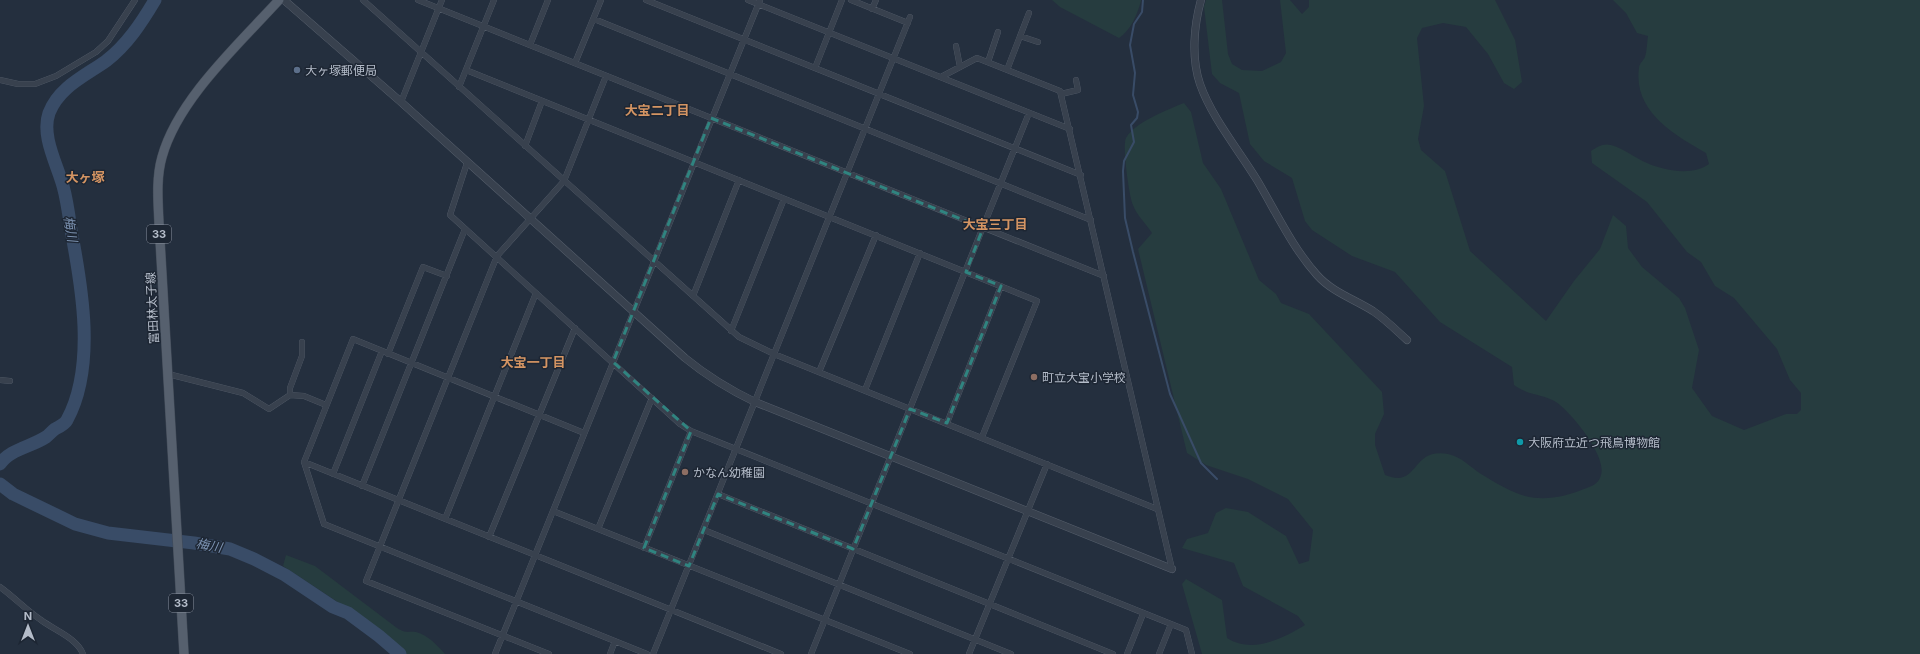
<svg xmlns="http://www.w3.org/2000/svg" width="1920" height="654" font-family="Inter,'Noto Sans JP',sans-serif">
  <rect width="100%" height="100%" fill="#242f3e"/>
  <path fill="#263c3f" d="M1052,0H1141V1C1137,15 1131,30 1119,38L1060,7Z
    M1206,0H1222L1228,54L1232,64L1242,70L1262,71L1281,62L1286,53L1280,0H1290L1302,14L1309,7V0H1495L1515,40L1522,82L1514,89L1504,83L1488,54L1466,27L1443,23L1422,28L1417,38L1424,106L1418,139L1421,150L1445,171L1470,251L1546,321L1574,281L1600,249L1613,215L1626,226L1628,248L1642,267L1679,298L1685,308L1699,350L1692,388L1712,416L1744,430L1786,414H1797L1801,410V393L1790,380L1777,349L1734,298L1715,286L1701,262L1687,252L1647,202L1592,163L1591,151C1597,147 1603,143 1611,145C1623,148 1635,158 1647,163C1665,171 1693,176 1709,164L1706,153C1674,135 1633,111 1639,68C1639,64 1643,61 1645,57C1647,51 1647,42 1648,36L1637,33L1626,13L1613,0H1920V654H1202L1182,584L1186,579L1222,600L1227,638C1252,654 1282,639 1305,625L1298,616L1243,586L1234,563L1182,548L1187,539L1208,533L1216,513L1226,508L1248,512L1286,536L1299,564L1309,561L1313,530L1288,499L1248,479L1206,465L1187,453L1138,249L1152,233C1146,224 1136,214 1133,205C1129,196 1122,145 1126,138C1135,122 1167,110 1184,103L1191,112L1203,163L1221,189L1259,280L1276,294L1281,303L1309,314L1382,392L1384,414L1375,434V445L1385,475C1420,489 1410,447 1448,454C1462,457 1470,467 1481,474C1494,482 1511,492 1525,496C1544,501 1565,497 1584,489C1592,486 1599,484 1601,475C1607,456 1571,412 1556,402C1544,394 1529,396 1514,385L1512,367L1440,322L1395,272L1352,256L1312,230L1305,221L1292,178L1264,161L1250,144L1239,93L1220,83L1212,74L1204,7Z
    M286,555L315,566L397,628C407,634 407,631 416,632C428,635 437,645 445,654H405L374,626L283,566Z"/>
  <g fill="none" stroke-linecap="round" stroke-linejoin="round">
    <path stroke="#394c67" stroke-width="2" d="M1143,0L1142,12L1134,24L1130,45L1135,73L1133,95L1138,112L1137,118L1131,125L1134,142L1124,161L1123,171L1125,218L1133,252L1170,394L1201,463L1217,479"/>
    <path stroke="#394c67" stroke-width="13" d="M0,464C10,449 31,447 46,437C49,435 52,431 55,429C59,427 65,424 67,420C96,367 82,287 71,230C69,216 67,200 63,186C57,164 41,136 49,113C59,87 85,76 106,61C127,45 142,22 155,0
      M0,484L13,494L75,524L108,533L194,543L230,549L254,559L285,575L333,607L348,613L379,636L400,654"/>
    <g stroke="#565f6c" stroke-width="6">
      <path id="minor" d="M363,0L739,337L774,354L1157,509
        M418,0L1104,276
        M646,0L1081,175
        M748,0L1070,129
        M851,0L908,23
        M872,9L876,0
        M594,19L1091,220
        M1020,36L1038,42
        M530,45L548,0
        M956,46L960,67
        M988,62L998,32
        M575,63L601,0
        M815,68L842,0
        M466,70L1037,301L982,437
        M1007,70L1029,13
        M941,77L977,58L1060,91L1172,569
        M0,80L18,84H35L56,76L96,52L108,41L135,0
        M459,87L494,0
        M1061,94L1078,90L1076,80
        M401,102L442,0
        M525,146L542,101
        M467,163L450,215L680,424L691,431L1186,630L1192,654
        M693,296L739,180
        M731,331L784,199
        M388,354L423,267L447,276
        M819,372L876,235
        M168,374L243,393L269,409L290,395L304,396L326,405
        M0,380L10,381
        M865,390L920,253
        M290,395V388L302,356V342
        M947,423L1001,286
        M584,433L353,339L304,462L324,524L647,654
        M304,462L781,654
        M333,474L382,351
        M362,486L465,229
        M718,494L1113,654
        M553,511L910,654
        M445,519L536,293
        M598,529L652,398
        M704,530L1011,654
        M489,537L575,328
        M644,548L691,431
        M0,587C14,597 26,610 41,620C54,630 77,638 83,654
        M495,654L760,0
        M549,654L366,581L497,256L564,181L606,76
        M610,654L615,641
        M653,654L910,17
        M811,654L1029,113
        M969,654L1047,464
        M1127,654L1143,614
        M1159,654L1171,624"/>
    </g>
    <g stroke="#565f6c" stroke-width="8">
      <path id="tertiary" d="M284,0L401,102L685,358C707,376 730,390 755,402L1172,569
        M1201,0C1194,25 1191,58 1200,84C1212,118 1238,149 1257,180C1276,212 1292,247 1317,275C1332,292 1354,299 1373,311C1385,319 1396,330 1407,340"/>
    </g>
    <g stroke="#414a57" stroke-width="10">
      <path id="primary" d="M184,654L159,223C158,201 156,178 162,157C178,99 239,44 279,0"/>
    </g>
    <use href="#minor" stroke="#38414e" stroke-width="5.5"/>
    <use href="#tertiary" stroke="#38414e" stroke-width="7"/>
    <use href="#primary" stroke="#56606e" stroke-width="9"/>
  </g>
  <path fill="none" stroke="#308480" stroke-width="3" stroke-dasharray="8 5" stroke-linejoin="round" d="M711,118L983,228L966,272L1001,286L947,423L910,409L853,549L718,494L689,566L644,548L691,431L613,362Z"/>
  <circle fill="#5c6f8a" stroke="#1d2633" stroke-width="1.5" cx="297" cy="70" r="4"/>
  <g fill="#8d6e63" stroke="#1d2633" stroke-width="1.5">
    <circle cx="1034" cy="377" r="4"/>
    <circle cx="685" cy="472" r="4"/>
  </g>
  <circle fill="#0f9aa8" stroke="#1d2633" stroke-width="1.5" cx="1520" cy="442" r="4"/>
  <g text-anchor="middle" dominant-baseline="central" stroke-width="3" stroke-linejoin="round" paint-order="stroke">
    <g fill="#1d2633" stroke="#878f9c" stroke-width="1">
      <rect x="147" y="225" width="24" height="18" rx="3"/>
      <rect x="169" y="594" width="24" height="18" rx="3"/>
    </g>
    <g font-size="11" font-weight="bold" fill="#b4bcc9">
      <text x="159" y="234">33</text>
      <text x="181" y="603">33</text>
    </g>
    <g font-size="12" fill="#b4bcc9" stroke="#1d2633" text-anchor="start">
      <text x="305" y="70">大ヶ塚郵便局</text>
      <text x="1042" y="377">町立大宝小学校</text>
      <text x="1528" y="442">大阪府立近つ飛鳥博物館</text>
      <text x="693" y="472">かなん幼稚園</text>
    </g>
    <g font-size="12" fill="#b4bcc9" stroke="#1d2633">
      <text transform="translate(152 308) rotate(-93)">富田林太子線</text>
    </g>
    <g font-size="13" font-weight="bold" fill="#d59563" stroke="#1d2633">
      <text x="657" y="110">大宝二丁目</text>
      <text x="85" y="177">大ヶ塚</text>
      <text x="995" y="224">大宝三丁目</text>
      <text x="533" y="362">大宝一丁目</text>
    </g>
    <g font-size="13" font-style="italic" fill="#7c92b1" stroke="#1d2633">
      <text transform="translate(71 229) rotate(80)">梅川</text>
      <text transform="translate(209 545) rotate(10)">梅川</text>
    </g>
  </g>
  <g transform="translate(28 626)" stroke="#1d2633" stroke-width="3" paint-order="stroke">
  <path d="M0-3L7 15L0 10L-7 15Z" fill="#b4bcc9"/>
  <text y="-6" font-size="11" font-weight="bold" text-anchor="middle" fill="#b4bcc9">N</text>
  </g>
</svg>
